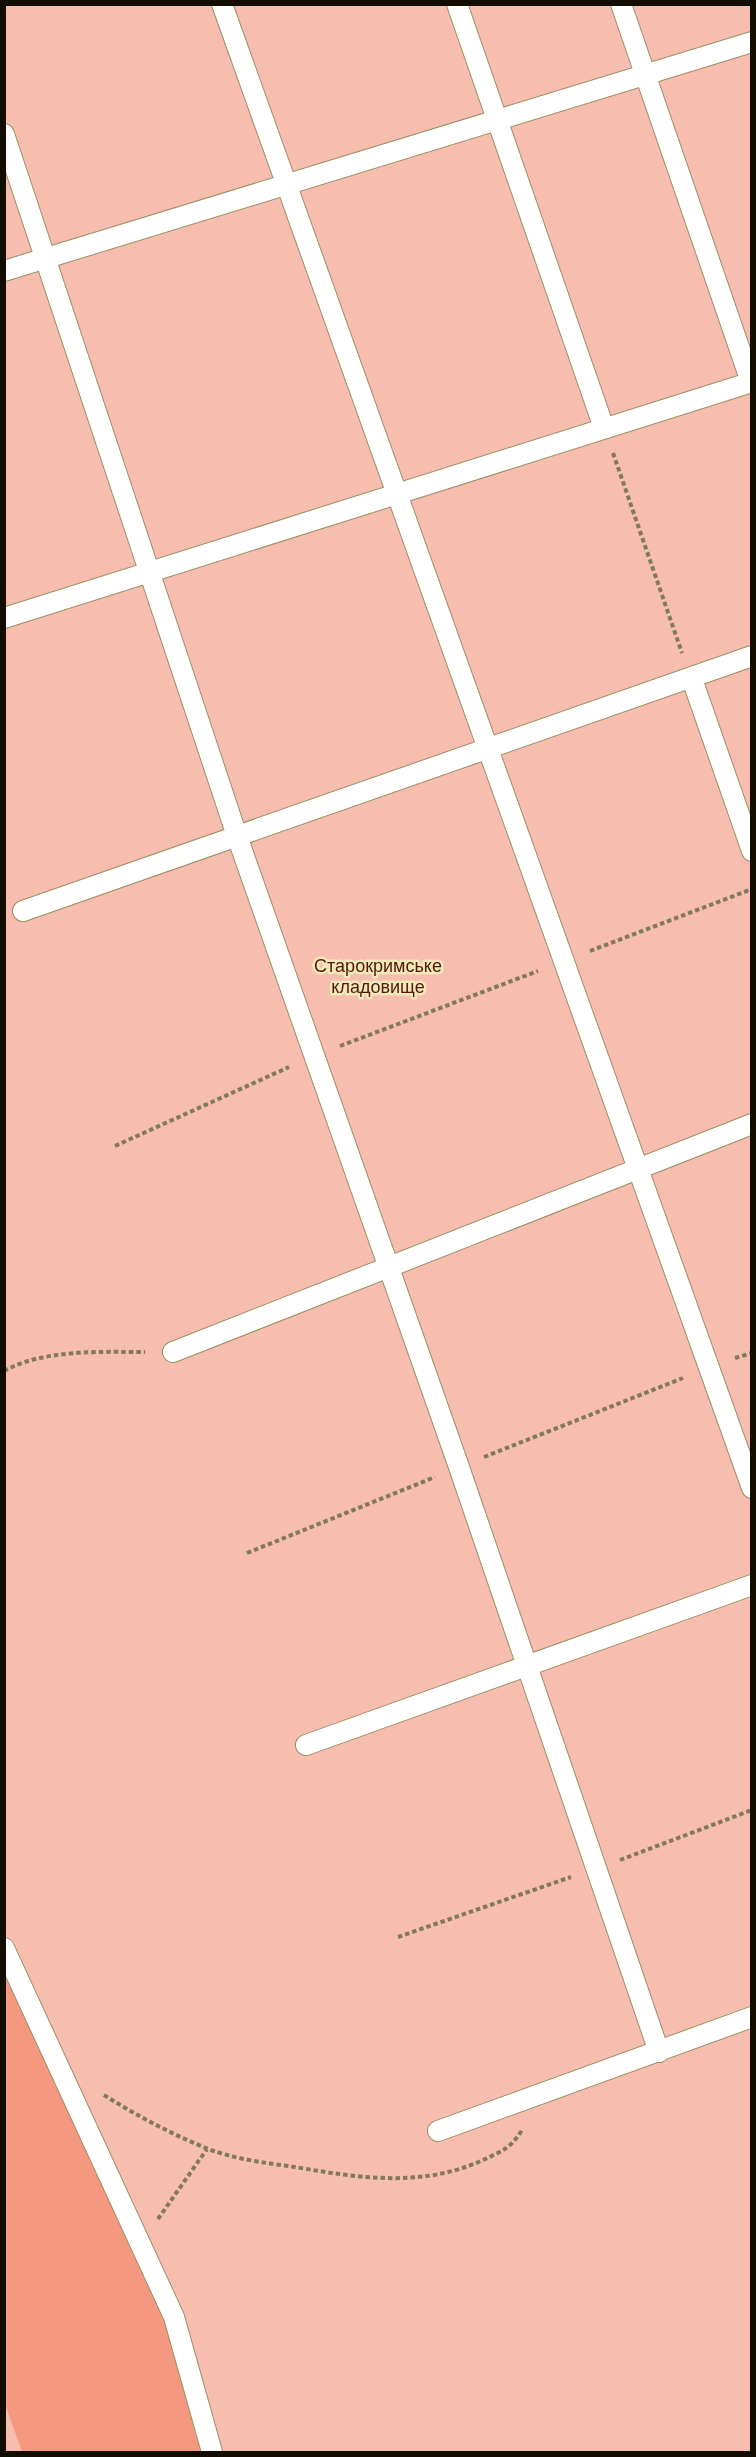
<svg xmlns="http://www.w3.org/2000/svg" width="756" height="2457" font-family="'DM Sans',sans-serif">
  <rect width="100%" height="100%" fill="#f4e8b8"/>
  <path fill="#f7beaf" d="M4,5H751V2452H212L5,1948Z
    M5,2401L22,2452H5Z"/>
  <path fill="#f59880" d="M4,1948L174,2317L212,2452H22L4,2401Z"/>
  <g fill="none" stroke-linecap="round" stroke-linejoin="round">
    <g stroke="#9a8f62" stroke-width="22">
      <path id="service" d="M222,4L752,1488
        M457,4L604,428
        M621,4L751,382
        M4,134L237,836L459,1467L659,2052
        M4,271L752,42
        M4,618L752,382
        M692,679L752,851
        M23,911L752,656
        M173,1352L752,1124
        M306,1745L752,1585
        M4,1948L174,2317L212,2452
        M438,2131L752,2017"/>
    </g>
    <path stroke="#82795b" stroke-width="4" stroke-dasharray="4.5 3" stroke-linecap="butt" d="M613,453L682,653
      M590,951L752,889
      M340,1046L538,971
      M115,1146L289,1067
      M735,1358L752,1353
      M4,1371C43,1349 102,1352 145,1352
      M484,1457L683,1378
      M247,1553L435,1477
      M620,1860L752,1810
      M398,1937L571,1877
      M104,2095C136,2115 171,2134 206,2148C233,2159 266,2163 295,2167C359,2178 422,2188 483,2160C502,2151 510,2149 522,2130
      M158,2219L207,2149"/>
    <use href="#service" stroke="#fff" stroke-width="20"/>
  </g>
  <g text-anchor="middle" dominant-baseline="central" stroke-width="5" stroke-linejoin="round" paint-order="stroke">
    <g font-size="18" fill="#52190b" stroke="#f4e8b8">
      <text x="378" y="966">Старокримське<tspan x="378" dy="21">кладовище</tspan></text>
    </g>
  </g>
  <rect width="756" height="2457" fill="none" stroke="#120d00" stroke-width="12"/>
</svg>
